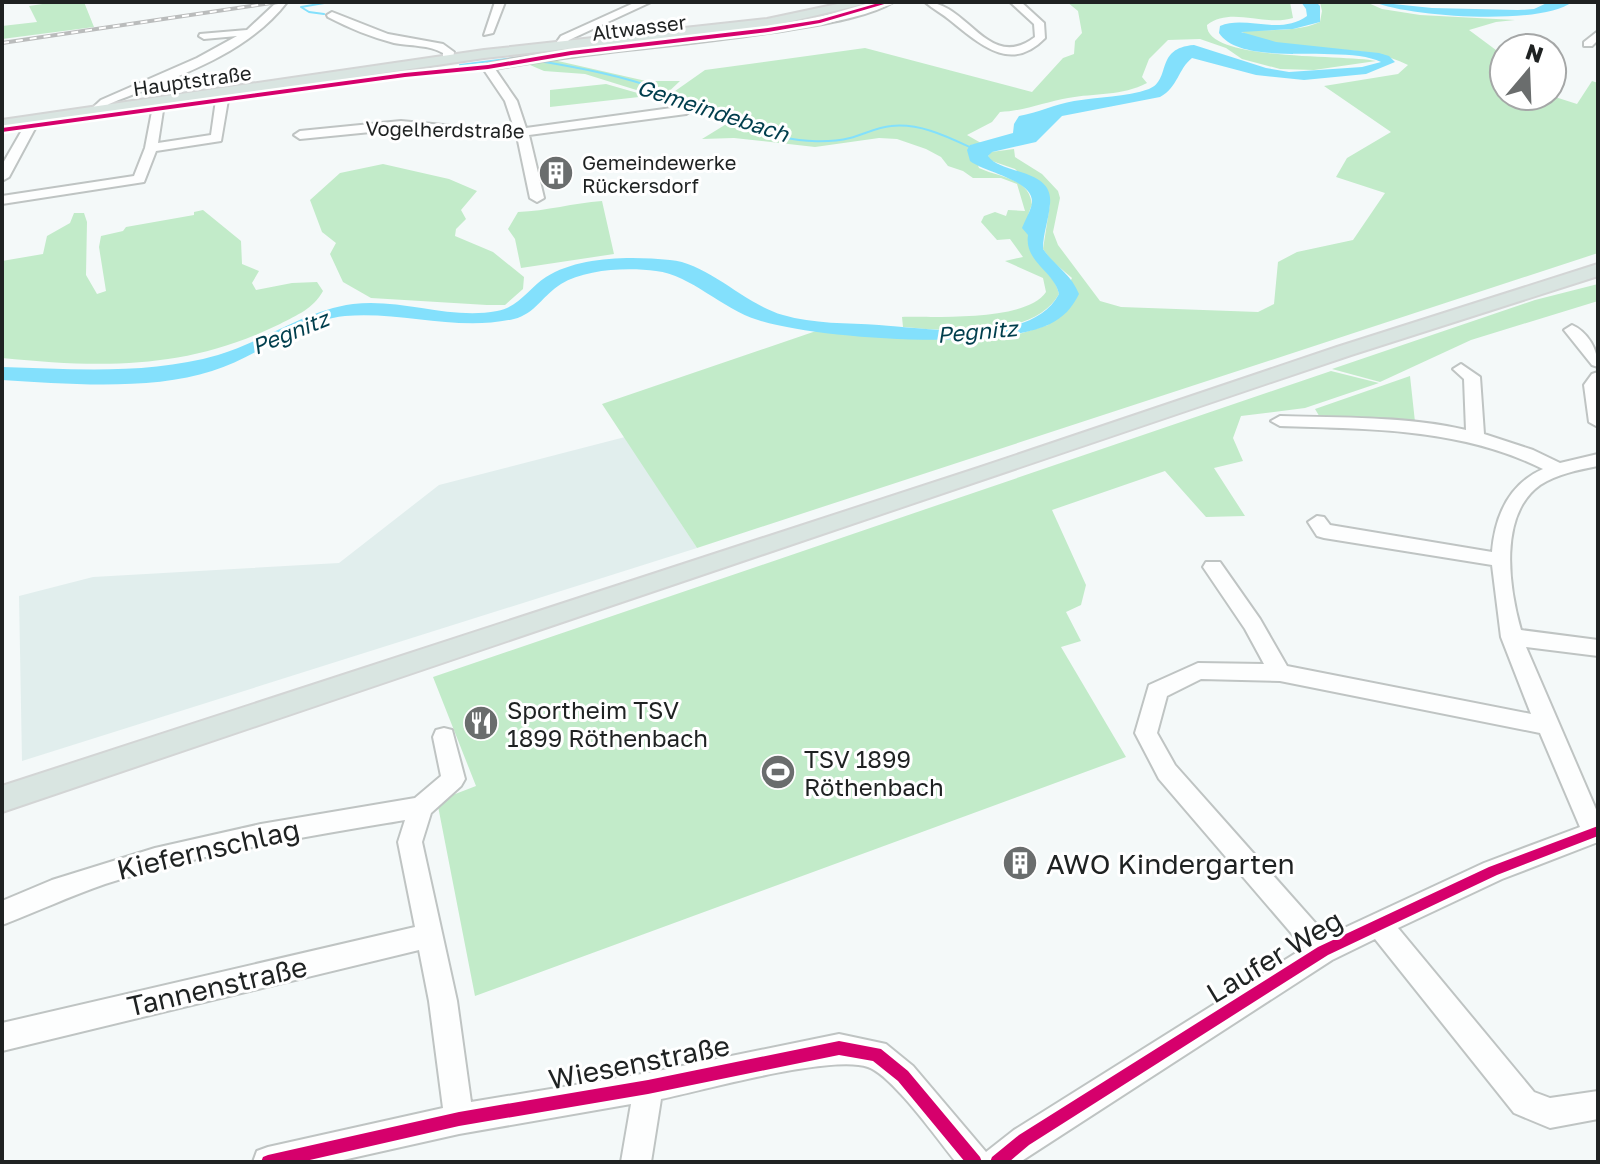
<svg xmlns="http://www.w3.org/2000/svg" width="1600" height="1164" font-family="'Golos Text',sans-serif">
  <rect width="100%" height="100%" fill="#f4f9f9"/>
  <path fill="#e1eeed" d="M625,437L697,548L22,761L19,596L93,577L339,563L439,485Z"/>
  <path fill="#c2ebc9" d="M56,2H84L94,27L2,39V26L37,22L29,6Z
    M1067,2H1290L1293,18C1265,27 1231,6 1207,25C1206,62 1348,54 1376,61L1314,70L1280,69L1242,59L1226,48L1200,39L1168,40L1149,59L1142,77L1147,83C1122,96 1095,93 1068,98C1045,102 1024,111 1000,112L992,122L967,135L981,143L971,145L979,168C1000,178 1029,177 1032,205C1026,217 1028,222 1028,235C1027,263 1054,270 1059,294C1034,339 948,331 903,327L902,317C935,316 1026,322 1046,292L1043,278L1005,261L1023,257L1010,239L997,240L981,222L984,216L995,212L1006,216L1008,210L1025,211L1017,184L1001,178H973L963,171L948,166L941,157L926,149L897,139L879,138L815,147L734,138L702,139L728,123L678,102L674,99L678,93L668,96L705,70L865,48L1032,92L1063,58L1074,54L1075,41L1082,33L1078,11Z
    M1320,2H1366L1382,9L1420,15L1515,20L1496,22L1469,30L1504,56V96H1552L1577,104L1592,81L1598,83V253L697,548L602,404L819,330L883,337L959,340L1019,334L1048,325L1072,278L1052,261L1043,249L1050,204L1015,169L989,160L988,156L991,152L1014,149L1015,157L1042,174L1058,191L1060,198L1053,232L1058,245L1100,301L1121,307L1258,312L1274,304L1278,262L1297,252L1353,240L1385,193L1336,177L1347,158L1391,132L1324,86L1398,74L1408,65C1355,38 1289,59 1240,31C1267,29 1295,33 1320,22L1322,11Z
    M555,58L558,61L646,81H680L662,98L585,74L544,71L523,62Z
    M606,84L648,96L550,107V90Z
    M383,164L449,179L477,191L461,210L466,219L456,229L455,236L493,252L524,277L523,289L505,305H487L371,298L343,282L330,254L336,243L322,232L310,200L340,173Z
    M602,201L614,254L521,268L515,239L508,229L518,212C547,211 573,203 602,201Z
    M203,210L241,241L242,264L259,271L252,283L256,290L292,283L317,282L323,291C313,309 297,315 280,324C186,370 103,368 2,358V261L43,254L47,236L70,223L74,213H84L87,222L86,275L97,294L106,291L99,247L101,236L123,231L126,227L194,215V212Z
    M1598,284V301L1471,340L1380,382L1332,369L1535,300Z
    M1331,371L1379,383L1305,408L1241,416L1233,438L1243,461L1214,468L1245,516L1206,517L1165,471L1052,510L1086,585L1081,605L1066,612L1081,641L1061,647L1126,757L475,996L437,801L476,786L433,677Z
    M1410,376L1415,422L1321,419L1315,409Z"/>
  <path fill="#83e0fc" d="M1301,2H1316L1320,6V22L1293,29L1241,32L1276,42L1379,53L1389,56L1395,62L1366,74L1304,80L1256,75L1192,58C1178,69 1178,87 1160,97L1062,116L1036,142L992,152L988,156C1001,175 1054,168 1050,204C1049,219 1043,233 1043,249C1055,266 1071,274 1079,294C1072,308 1064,317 1050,324C995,351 817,339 758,320C722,309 691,275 656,271C628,267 585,269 561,284C543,295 535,314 514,319C457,332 402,311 345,316C297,321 258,357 212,371C151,391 66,384 2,380V367C73,369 149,375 218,355C265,341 303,311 353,304C401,298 450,320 497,311C519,307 529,288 546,277C579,256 632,256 670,260C708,263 744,304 783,315C813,324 848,323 879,325C928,328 1031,347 1059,294C1054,271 1024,262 1028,235L1022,228C1025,220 1031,210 1032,203C1034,180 986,173 970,161L967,150L970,145L1013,133L1014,124L1019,116C1038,113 1055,104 1074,101C1098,97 1126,97 1149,89C1172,80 1154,48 1194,45L1266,68L1289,72L1362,67L1381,62C1344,43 1243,69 1219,33L1220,26C1246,15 1279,36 1307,16L1306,9Z
    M1374,2L1432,8L1518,10L1534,9L1549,2H1572C1542,26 1409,17 1374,2Z"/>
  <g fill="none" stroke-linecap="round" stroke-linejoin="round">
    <path stroke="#83e0fc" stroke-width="2" d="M324,14L309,12L301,7L330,2
      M539,61C581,68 623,76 664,91C704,105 741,126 783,137C803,142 830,143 850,138C863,135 877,127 891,126C920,123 946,136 972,148
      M460,65L529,56"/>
    <g stroke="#bfc4c3" stroke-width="4">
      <path id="minor" d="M277,2H287C246,56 170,79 109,104L98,115L88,112L101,100L197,58L237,36L204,39L199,36L200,34L247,30Z
        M495,2H505L493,33L484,35Z
        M636,2H651L569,40L563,48L554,46L561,36Z
        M877,2H893C869,17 822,24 793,29C694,46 594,50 495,69L517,101L526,128L686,106L692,110L686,114L529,135L544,198L537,202L530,198L517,136H474L401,129L300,139L294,135L300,131L401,121L474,128H514L505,101L482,67L484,65C614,35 749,41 877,2Z
        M925,2C968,2 988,73 1035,37L1034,24L1010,2H1021L1044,23L1045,38C1011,73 981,45 951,21C943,14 933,9 925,2Z
        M332,12L388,34L443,44L454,52L453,60L443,62V53C430,45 410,46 394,43C371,37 349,28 328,17L327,15Z
        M1598,31V40L1592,46H1584V42Z
        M218,91L228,100L221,141L156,151L144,182L2,204V196L134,176L145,148L154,101L164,104L158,143L211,135L216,100L212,94Z
        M29,118L39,121L9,177L2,181V165Z
        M1572,325C1588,332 1598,350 1598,367L1592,365L1564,330Z
        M1461,364L1480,377L1484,434L1533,450L1560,463L1598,454V466C1578,470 1557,474 1540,485C1498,515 1509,588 1521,630L1598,640V656L1526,647L1598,814V842L1502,879L1398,928L1534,1092L1550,1098L1598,1091V1119L1550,1128L1514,1113L1375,939L1332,960L1020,1162H956C938,1140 892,1075 868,1067C832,1054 704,1090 661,1099L651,1162H621L631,1104L459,1134L334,1162H253L257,1151L268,1147L443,1108L429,1001L419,950L2,1051V1023L415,927L398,842L405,820C304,837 203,853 105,884C70,896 36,912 2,925V901L52,880L155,848L261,824L415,798L441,776L433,737L436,730L444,728L452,730L465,779L461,786L431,813L422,842L457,1001L471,1102L648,1073L839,1034L886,1044L913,1066L986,1152L1014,1130L1304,948L1159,779L1135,733L1149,685L1198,663L1264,664L1245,629L1203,567L1206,562H1220L1260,619L1287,666L1531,714L1501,637L1492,565L1324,538L1317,536L1308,522L1317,516L1324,517L1330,525L1492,552C1495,516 1509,484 1543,469C1461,428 1370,429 1280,426L1271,421L1280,416C1342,418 1406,416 1466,430L1464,379L1453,369ZM1201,679L1280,681L1540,733L1580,827L1484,863L1327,936L1175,765L1157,733L1167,696Z
        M1598,372V427L1589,422L1584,385L1592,374Z"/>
    </g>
    <g stroke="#d3d5d5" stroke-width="4">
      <path id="major" d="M847,2H872L767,27L484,58L2,130V120L484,50L767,19Z
        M1598,264V276L1351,355L2,812V786L978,468L1337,347Z"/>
    </g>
    <use href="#minor" fill="#fdfefe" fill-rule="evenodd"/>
    <use href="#major" fill="#d9e5e1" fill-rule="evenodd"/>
    <g stroke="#babcbc" stroke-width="4">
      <path id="rail" d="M2,43L278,2"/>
    </g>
    <use href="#rail" stroke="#fff" stroke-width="2" stroke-dasharray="7" stroke-linecap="butt"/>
    <g stroke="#fff" stroke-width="5">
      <path id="cycleway" d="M882,2H891L820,23L768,32L571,55L488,69L405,77L2,132V128L405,73L488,65L571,51L768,28L819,20Z
        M1598,826V836L1497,875L1328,955L1029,1145L1009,1162H990L992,1157L1019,1135L1318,947L1489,867Z
        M839,1041L881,1049L908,1071L980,1157L982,1162H965L898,1081L873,1061L839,1055L648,1094L459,1126L301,1162H261L263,1157L268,1155L459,1112L648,1080Z"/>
    </g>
    <use href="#cycleway" fill="#d6006c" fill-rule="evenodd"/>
  </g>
  <defs>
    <g id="building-disc" transform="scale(1.8)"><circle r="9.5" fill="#6a6d6d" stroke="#fff"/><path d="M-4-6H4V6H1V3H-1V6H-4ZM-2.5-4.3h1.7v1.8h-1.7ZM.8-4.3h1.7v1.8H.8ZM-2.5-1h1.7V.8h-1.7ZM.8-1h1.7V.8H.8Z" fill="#fff"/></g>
    <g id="restaurant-disc" transform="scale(1.8)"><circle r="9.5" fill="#6a6d6d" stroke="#fff"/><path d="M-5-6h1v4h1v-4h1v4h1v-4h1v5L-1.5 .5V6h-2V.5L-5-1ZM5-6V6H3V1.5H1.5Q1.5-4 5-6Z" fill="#fff"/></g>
    <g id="stadium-disc" transform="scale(1.8)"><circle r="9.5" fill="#6a6d6d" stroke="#fff"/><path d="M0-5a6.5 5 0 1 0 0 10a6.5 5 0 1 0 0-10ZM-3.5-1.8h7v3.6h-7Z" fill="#fff"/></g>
  </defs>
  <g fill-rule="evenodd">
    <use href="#building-disc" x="556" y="173"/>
    <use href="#restaurant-disc" x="481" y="723"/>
    <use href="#stadium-disc" x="778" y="772"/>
    <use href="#building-disc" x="1020" y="863"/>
  </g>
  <g text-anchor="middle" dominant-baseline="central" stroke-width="6" stroke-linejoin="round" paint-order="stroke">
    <g font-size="20" fill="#1f2222" stroke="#fff">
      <text transform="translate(639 27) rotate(-7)">Altwasser</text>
      <text transform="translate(192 80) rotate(-8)">Hauptstraße</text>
      <text transform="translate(445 129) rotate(1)">Vogelherdstraße</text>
    </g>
    <g font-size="20" fill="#1f2222" stroke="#fff" text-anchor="start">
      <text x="582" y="162">Gemeindewerke<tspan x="582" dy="23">Rückersdorf</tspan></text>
    </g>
    <g font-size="22" font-style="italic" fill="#003e4d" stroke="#fff">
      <text transform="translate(713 110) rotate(18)">Gemeindebach</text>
      <text transform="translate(977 331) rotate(-5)">Pegnitz</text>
      <text transform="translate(290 332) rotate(-22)">Pegnitz</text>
    </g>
    <g font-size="24" fill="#1f2222" stroke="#fff" text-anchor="start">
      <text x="507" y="709">Sportheim TSV<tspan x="507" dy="28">1899 Röthenbach</tspan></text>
      <text x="804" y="758">TSV 1899<tspan x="804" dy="28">Röthenbach</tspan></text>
    </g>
    <g font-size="28" fill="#1f2222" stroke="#fff">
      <text transform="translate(208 849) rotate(-13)">Kiefernschlag</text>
      <text transform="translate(1274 956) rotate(-31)">Laufer Weg</text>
      <text transform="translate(217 986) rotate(-13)">Tannenstraße</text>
      <text transform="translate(639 1062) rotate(-11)">Wiesenstraße</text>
    </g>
    <g font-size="28" fill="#1f2222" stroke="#fff" text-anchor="start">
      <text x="1046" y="863">AWO Kindergarten</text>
    </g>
  </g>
  <rect width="1600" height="1164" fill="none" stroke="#1f2222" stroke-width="8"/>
  <g transform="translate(1528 72) rotate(19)"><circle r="38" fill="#ffffff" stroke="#a5a7a7" stroke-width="2"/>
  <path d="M0-6L14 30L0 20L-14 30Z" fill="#6a6d6d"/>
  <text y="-12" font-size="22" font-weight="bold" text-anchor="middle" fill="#1f2222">N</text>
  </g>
</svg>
